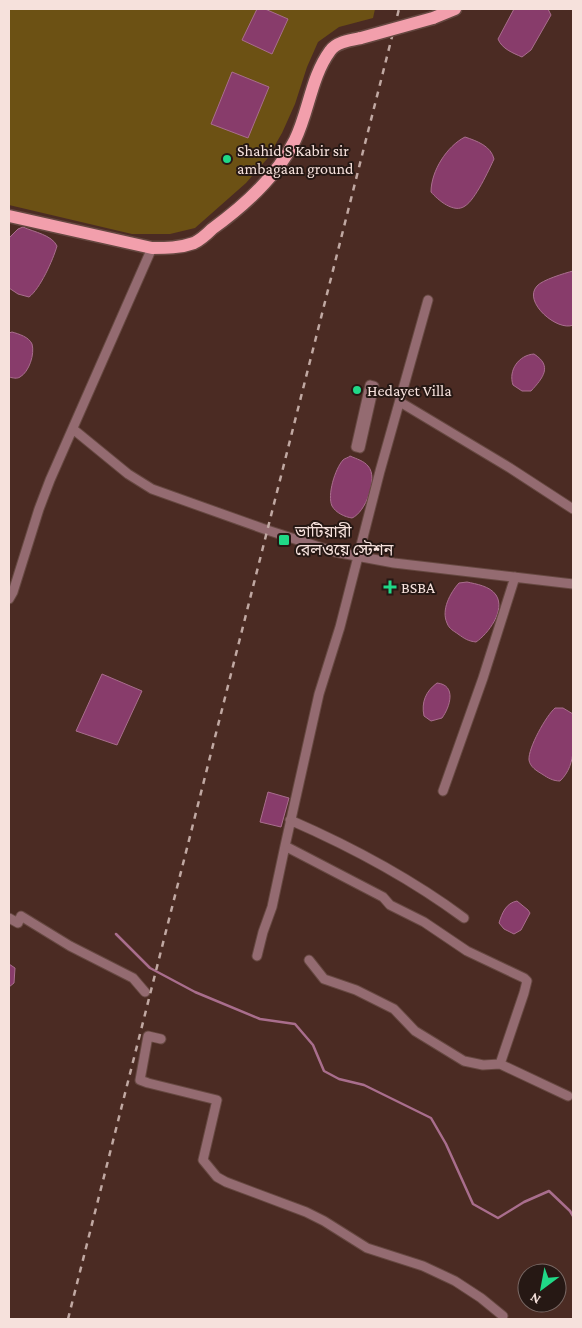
<svg xmlns="http://www.w3.org/2000/svg" width="582" height="1328" font-family="'Crimson Pro','Noto Sans Bengali',serif">
  <rect width="100%" height="100%" fill="#4b2b23"/>
  <path fill="#6c5114" d="M9,9H375L373,18L339,27L318,42L307,67L295,104L282,133L267,159L246,183L195,228L170,234H132L9,205Z"/>
  <path fill="#883c6b" stroke="#a96e8d" d="M257,9H265L288,19L272,54L242,40Z
    M514,9H548L551,15L531,50L522,57C513,53 502,49 498,39Z
    M232,72L269,87L248,138L211,124Z
    M465,137C477,141 491,146 494,159C489,170 475,200 465,206C454,214 438,200 431,192C431,171 447,146 465,137Z
    M23,227C34,232 52,235 57,246C53,260 40,289 29,297L18,294L9,288V238L18,229Z
    M573,271V325C558,332 522,302 537,286C542,280 565,273 573,271Z
    M12,332C19,334 29,337 32,344C35,354 29,372 20,377C17,379 13,378 9,377V333Z
    M534,354C553,366 543,378 531,391H522L513,385C508,370 519,355 534,354Z
    M350,456C357,459 364,461 368,466C379,478 365,513 352,518C345,517 336,513 332,506C327,495 335,469 343,460C345,458 348,458 350,456Z
    M467,582C476,584 490,586 496,595C506,610 488,634 476,642C468,641 465,639 458,634C454,631 449,629 447,623C441,610 450,593 459,583Z
    M102,674L142,691L117,745L76,731Z
    M437,683C457,685 450,707 442,718L431,721L424,716C421,702 426,691 437,683Z
    M555,708H563L573,714C573,737 578,764 560,781C553,781 548,778 542,774C537,771 530,767 529,760C528,748 546,716 555,708Z
    M268,792L289,798L281,827L260,822Z
    M517,901L528,910L530,913L521,930L514,934L504,929L499,923C502,913 506,903 517,901Z
    M9,964L15,968L14,983L9,987Z"/>
  <g fill="none" stroke-linecap="round" stroke-linejoin="round">
    <path stroke="#a96e8d" stroke-width="2.5" d="M116,934L150,968L195,992L260,1019L295,1024L313,1045L324,1071L339,1079L364,1085L431,1118L446,1144L473,1204L498,1218L524,1202L549,1191L570,1211L573,1216"/>
    <g stroke="#664841" stroke-width="11">
      <path id="street" d="M428,300L380,471L340,627L319,694L285,846L383,897L390,905L424,922L467,951L524,978L527,981L524,993L500,1064L568,1096
        M370,385L374,386L360,448L356,447Z
        M400,402L510,468L573,509
        M73,429L128,474L152,489L267,530L335,552L394,563L573,584
        M9,599L13,592L39,509L50,480L152,248
        M443,791L483,678L515,577
        M290,820C352,847 410,878 464,918
        M9,918L18,923L21,916L70,946L133,978L145,992
        M257,956L263,932L272,907L285,846
        M309,960L324,979L356,990L394,1009L415,1031L464,1061L483,1065L500,1064
        M161,1039L148,1036L140,1080L148,1083L217,1100L203,1160L217,1177L226,1182L306,1212L324,1221L367,1248L423,1266L455,1281L481,1298L503,1316"/>
    </g>
    <g stroke="#664841" stroke-width="15">
      <path id="primary" d="M433,18L455,9
        M9,216L152,248C166,248 180,248 194,243C200,240 207,234 212,229C244,206 277,176 295,140C309,111 311,77 330,51C336,42 351,40 361,38"/>
    </g>
    <use href="#street" stroke="#946b71" stroke-width="9"/>
    <use href="#primary" stroke="#f29fac" stroke-width="12"/>
    <path stroke="#c0a8a2" stroke-width="2.5" stroke-dasharray="6 6" stroke-linecap="butt" d="M68,1319L399,9"/>
    <g stroke="#664841" stroke-width="15" stroke-linecap="butt">
      <path id="primary-bridge" d="M361,38L433,18"/>
    </g>
    <use href="#primary-bridge" stroke="#f29fac" stroke-width="12"/>
  </g>
  <g fill="#20d887" stroke="#261814" stroke-width="2">
    <circle cx="227" cy="159" r="5"/>
    <circle cx="357" cy="390" r="5"/>
    <rect x="278" y="534" width="12" height="12" rx="2.5"/>
    <path d="M387.5 579.5h5v5h5v5h-5v5h-5v-5h-5v-5h5z"/>
  </g>
  <g text-anchor="middle" dominant-baseline="central" stroke-width="4" stroke-linejoin="round" paint-order="stroke">
    <g font-size="16" fill="#f6e1dc" stroke="#261814" text-anchor="start">
      <text x="237" y="150">Shahid S Kabir sir<tspan x="237" dy="18">ambagaan ground</tspan></text>
      <text x="367" y="390">Hedayet Villa</text>
      <text x="295" y="531">ভাটিয়ারী<tspan x="295" dy="18">রেলওয়ে স্টেশন</tspan></text>
      <text x="401" y="587">BSBA</text>
    </g>
  </g>
  <rect width="582" height="1328" fill="none" stroke="#f6e1dc" stroke-width="20"/>
  <g transform="translate(542 1288) rotate(212)"><circle r="24" fill="#261814" stroke="#796864"/>
  <path d="M0-4L9 19L0 12L-9 19Z" fill="#20d887"/>
  <text y="-8" font-size="14" font-weight="bold" text-anchor="middle" fill="#f6e1dc">N</text>
  </g>
</svg>
